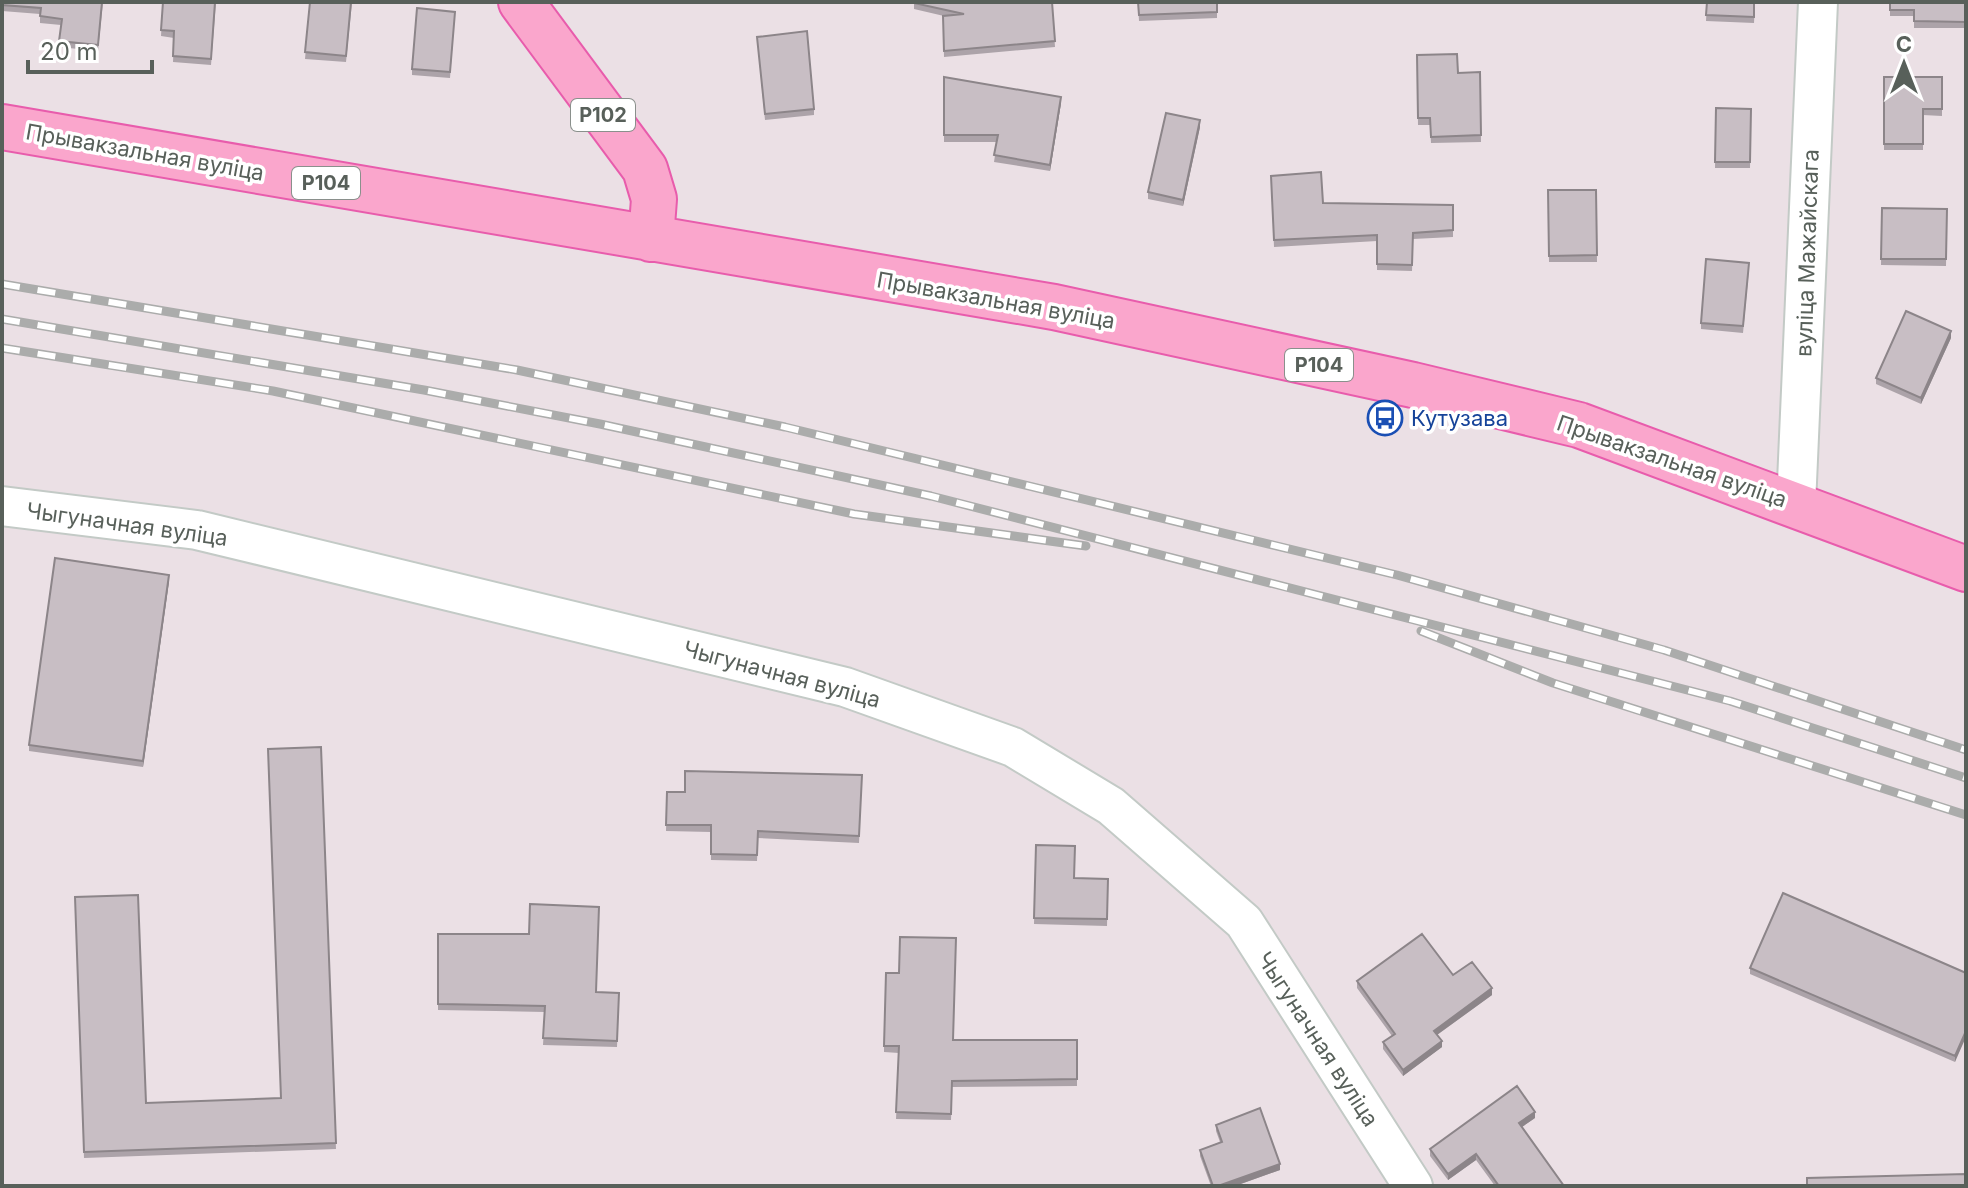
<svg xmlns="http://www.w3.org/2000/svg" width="1968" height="1188" font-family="Inter,sans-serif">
  <rect width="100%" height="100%" fill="#ebe0e5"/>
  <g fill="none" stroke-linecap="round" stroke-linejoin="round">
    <g stroke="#c3cac6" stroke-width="42">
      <path id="minor" d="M1796,505L1818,2
        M2,506L197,530L845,687L1013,747L1111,806L1244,922L1413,1186"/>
    </g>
    <g stroke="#e85cac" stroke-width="48">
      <path id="primary" d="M521,2L645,169L654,199L651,239
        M2,127L1054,307L1413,385L1579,425L1966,569"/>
    </g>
    <use href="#minor" stroke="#fff" stroke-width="38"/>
    <use href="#primary" stroke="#faa6cc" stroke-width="44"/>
    <g stroke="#abacab" stroke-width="9">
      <path id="rail" d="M2,284L517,370L785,427L1397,575L1664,650L1966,750
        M2,319L424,390L600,424L931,496L1730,701L1966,778
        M2,348L273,391L854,514L1086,546
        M1421,631L1553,683L1966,815"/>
    </g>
    <use href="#rail" stroke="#fff" stroke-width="6" stroke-dasharray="18" stroke-linecap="butt"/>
  </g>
  <path fill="#aca3a9" d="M2,2H103L98,51L59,47L61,25L40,23V14L2,11Z
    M163,2H216L211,65L173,62L174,38L161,36Z
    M310,2H352L346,62L305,59Z
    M914,2H1052L1055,47L944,57L943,16H944L914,9Z
    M1138,2H1217V18L1139,21Z
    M1707,2H1755L1754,23L1706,21Z
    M1890,2H1966V28H1914V16H1890Z
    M455,12L450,78L412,75V69Z
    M757,37L814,109V115L765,120Z
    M1417,55L1458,73L1480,72L1481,142L1431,143L1430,125H1418Z
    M944,77L1061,103L1050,171L994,162L997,142H944Z
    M1884,77H1942V116L1923,115V150H1884Z
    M1716,108L1751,109L1750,168H1715Z
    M1200,127L1183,206L1148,199V192Z
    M1271,176L1323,203L1453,205V237L1413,239L1412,271L1377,270V241L1274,247Z
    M1548,190H1596L1597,262H1549Z
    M1882,208L1947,209L1946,266L1881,265Z
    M1749,269L1743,333L1701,329V323Z
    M1951,338L1921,404L1876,384V378Z
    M169,581L143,767L29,751V745Z
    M321,747L336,1149L84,1158L75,897L146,1103L280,1098Z
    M862,775L859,843L758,838L757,861L711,860V832L666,831L667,792H685Z
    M1036,845L1074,878L1108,879L1107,926L1034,924Z
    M438,934L596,992L619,993L617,1047L543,1045L545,1012L438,1010Z
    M1750,968L1966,973L1955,1062L1750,974Z
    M1453,975L1492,995L1437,1035L1442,1047L1403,1076L1383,1049V1042L1392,1036L1357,988V981Z
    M953,1040H1077V1086L952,1087L951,1120L896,1119L899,1053L884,1052V1046Z
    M1535,1118L1522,1127L1564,1186H1495L1476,1160L1448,1180L1430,1156V1149Z
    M1216,1125L1280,1170L1235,1186H1211L1200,1156V1150L1220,1142L1216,1131Z"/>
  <path fill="#8c8589" d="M1061,97V103L1050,171V165Z
    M1200,120V127L1183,206V200Z
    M1951,331V338L1921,404V398Z
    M169,575V581L143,767V761Z
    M1492,988V995L1434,1037V1031Z
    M1966,1031V1037L1955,1062V1056Z
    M1442,1041V1047L1403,1076V1070Z
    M1535,1112V1118L1519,1129V1123Z
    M1476,1154V1160L1448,1180V1174Z
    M1280,1164V1170L1235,1186H1218Z"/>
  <path fill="#c8bec4" stroke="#8c8589" stroke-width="2" d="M2,2H102L98,45L59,41L62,19L40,16L41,8L2,5Z
    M163,2H215L211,59L173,56L174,31L161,30Z
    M310,2H351L346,56L305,52Z
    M914,2H1052L1055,41L944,51L943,16L964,14L914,3Z
    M1138,2H1217V12L1139,15Z
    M1707,2H1754V17L1706,15Z
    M1890,2H1966V22L1914,21V10H1890Z
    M417,8L455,12L450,72L412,69Z
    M807,31L814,109L765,114L757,37Z
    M1457,54L1458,73L1480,72L1481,135L1431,137L1430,118H1418L1417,55Z
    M944,77L1061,97L1050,165L994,155L998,135H944Z
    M1884,77H1942V109H1923V144H1884Z
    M1716,108L1751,109L1750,162H1715Z
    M1166,113L1200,120L1183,200L1148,192Z
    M1321,172L1323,203L1453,205V230L1413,233L1412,265L1377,264V235L1274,240L1271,176Z
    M1548,190H1596L1597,255L1549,256Z
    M1882,208L1947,209L1946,259H1881Z
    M1706,259L1749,263L1743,326L1701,323Z
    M1906,311L1951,331L1921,398L1876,378Z
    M55,558L169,575L143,761L29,745Z
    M321,747L336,1143L84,1152L75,897L138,895L146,1103L281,1098L268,749Z
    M685,771L862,775L859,836L758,831L757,855L711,854V825H666L667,792H685Z
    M1036,845L1075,846L1074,878L1108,879L1107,919L1034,918Z
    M1783,893L1966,973V1031L1955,1056L1750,968Z
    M530,904L599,907L596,992L619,993L617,1041L543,1038L545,1006L438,1004V934H529Z
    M1422,934L1453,975L1472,962L1492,988L1434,1031L1442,1041L1403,1070L1383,1042L1395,1034L1357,981Z
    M900,937L956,938L953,1040H1077V1079L952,1081L951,1114L896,1112L899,1046H884L886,973H899Z
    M1517,1086L1535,1112L1519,1123L1564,1186H1499L1476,1154L1448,1174L1430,1149Z
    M1260,1108L1280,1164L1218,1186H1213L1200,1150L1222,1142L1216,1125Z
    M1966,1174V1186H1807V1178Z"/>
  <defs>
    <g id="bus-ring" transform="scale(1.8)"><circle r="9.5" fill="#fff" stroke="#1a4fb4" stroke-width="1.5"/><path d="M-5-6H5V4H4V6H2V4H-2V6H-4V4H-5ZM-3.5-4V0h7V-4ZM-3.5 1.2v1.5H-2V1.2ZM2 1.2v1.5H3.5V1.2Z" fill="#1a4fb4"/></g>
  </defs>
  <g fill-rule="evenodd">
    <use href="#bus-ring" x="1385" y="418"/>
  </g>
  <g text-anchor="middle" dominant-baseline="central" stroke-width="7" stroke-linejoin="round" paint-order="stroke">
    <g fill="#fff" stroke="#8a908c" stroke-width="2">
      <rect x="571" y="99" width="64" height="32" rx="6"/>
      <rect x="292" y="167" width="68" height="32" rx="6"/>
      <rect x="1285" y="349" width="68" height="32" rx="6"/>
    </g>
    <g font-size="20" font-weight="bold" fill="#58605a">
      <text x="603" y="115">Р102</text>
      <text x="326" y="183">Р104</text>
      <text x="1319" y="365">Р104</text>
    </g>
    <g font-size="22" fill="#58605a" stroke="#fff">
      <text transform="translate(145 152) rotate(10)">Прывакзальная вуліца</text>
      <text transform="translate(1807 253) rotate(-88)">вуліца Мажайскага</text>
      <text transform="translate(996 300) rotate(10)">Прывакзальная вуліца</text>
      <text transform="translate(1672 461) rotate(19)">Прывакзальная вуліца</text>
      <text transform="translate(127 524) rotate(8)">Чыгуначная вуліца</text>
      <text transform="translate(782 674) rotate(15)">Чыгуначная вуліца</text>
      <text transform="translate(1318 1039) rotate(57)">Чыгуначная вуліца</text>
    </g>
    <g font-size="22" fill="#164399" stroke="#fff" text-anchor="start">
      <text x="1411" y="418">Кутузава</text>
    </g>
  </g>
  <rect width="1968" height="1188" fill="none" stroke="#58605a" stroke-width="8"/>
  <g transform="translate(1904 64)" stroke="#ffffff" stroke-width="6" paint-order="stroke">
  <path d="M0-6L14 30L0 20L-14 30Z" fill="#58605a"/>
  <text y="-12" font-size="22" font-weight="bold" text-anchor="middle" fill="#58605a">С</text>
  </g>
  <path d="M28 60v12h124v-12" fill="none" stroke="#58605a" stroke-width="4"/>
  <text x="40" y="60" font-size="24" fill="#58605a" stroke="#ffffff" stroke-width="6" paint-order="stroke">20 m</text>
</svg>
